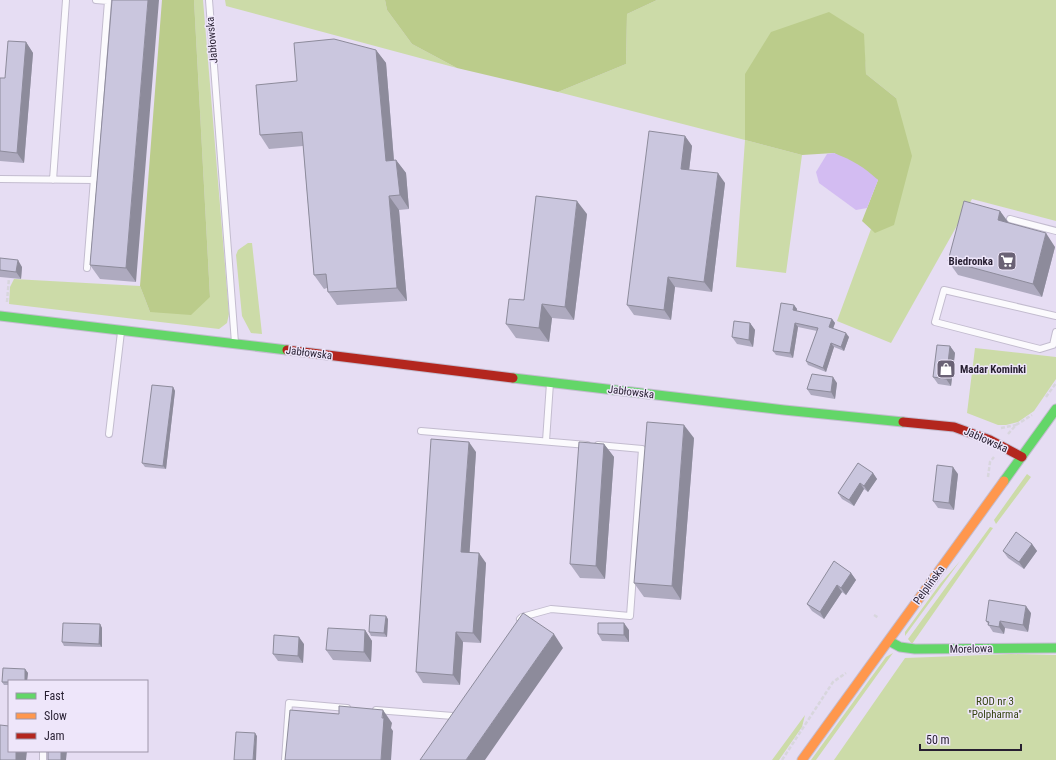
<svg xmlns="http://www.w3.org/2000/svg" width="1056" height="760" font-family="'Roboto Condensed',sans-serif">
  <rect width="100%" height="100%" fill="#e6ddf3"/>
  <path fill="#ccdba8" d="M194,0H203L229,314L227,323L219,329L9,304L10,287L14,279L140,286L150,312L210,297Z
    M225,0H385L387,10L412,44L457,68L226,6Z
    M657,0H1056V221L972,199L891,343L837,321L871,229L875,232L896,98L866,74L863,34L745,140L802,155L786,273L736,267L745,140L558,92L626,64L627,14Z
    M248,243H252L262,334L251,333L242,316L236,255L238,250Z
    M975,348L1056,357V379L1034,411L1018,422L1006,425H998L967,413Z
    M1027,474L1031,477L996,524L994,520Z
    M990,527L993,528L912,644L908,639Z
    M960,561L905,636V632L940,584Z
    M893,653L816,760H811L886,657Z
    M1011,654L1056,655V760H834L905,658Z
    M805,715L802,727L779,760H772Z"/>
  <path fill="#bbcc8b" d="M162,0H194L210,297L191,315L150,312L140,286Z
    M385,0H657L627,14L626,64L558,92L457,68L412,44L387,10Z
    M829,12L864,34L866,74L896,98L912,156L894,225L875,233L862,221L878,180L834,153L802,155L745,140V74L771,32Z"/>
  <path fill="#d3bcf2" d="M834,153C852,160 864,167 878,180L867,208L856,210L819,183L816,172L827,154Z"/>
  <g fill="none" stroke-linecap="round" stroke-linejoin="round">
    <g stroke="#c3bccf" stroke-width="8">
      <path id="lane" d="M209,0L235,343
        M0,179L94,180
        M53,180L66,0
        M1010,219L1056,231
        M87,268L108,1L96,0
        M1056,316L944,290L935,322L1040,349L1053,345L1056,332
        M421,431L587,445
        M109,434L121,332
        M546,441L550,383
        M520,619L522,617L551,609L630,616L642,449L598,445
        M376,710L453,716
        M43,760V751
        M285,760L289,703L347,708"/>
    </g>
    <g stroke="#c3bccf" stroke-width="11">
      <path id="fast" d="M0,316L287,350
        M513,378L784,410L903,422
        M1004,481L1056,409
        M889,641L900,647L915,649L1056,648"/>
    </g>
    <g stroke="#c3bccf" stroke-width="11">
      <path id="slow" d="M802,760L1004,481"/>
    </g>
    <g stroke="#c3bccf" stroke-width="11">
      <path id="jam" d="M287,350L513,378
        M903,422L954,427L990,440L1022,457"/>
    </g>
    <path stroke="#d8d6dd" stroke-width="2.5" stroke-dasharray="4 2" stroke-linecap="butt" d="M7,302L9,278
      M1046,397L1056,383
      M1001,428L1016,425
      M1008,434L1016,425L1032,415
      M988,477L990,462L994,457
      M874,615L879,618
      M782,760L833,682L846,673"/>
    <use href="#lane" stroke="#fbfafd" stroke-width="6"/>
    <use href="#fast" stroke="#63d668" stroke-width="9"/>
    <use href="#slow" stroke="#ff974d" stroke-width="9"/>
    <use href="#jam" stroke="#b3261e" stroke-width="9"/>
  </g>
  <path fill="#aeaabf" d="M112,0L136,282L100,279L90,265Z
    M26,42L33,53L24,163L0,161V78H5Z
    M376,50L386,63L394,160H396L406,173L409,209L399,210L407,301L337,305L328,292L327,288L324,289L314,275L303,146L269,149L260,135Z
    M685,136L692,146L689,170L725,183L712,292L675,287L671,320L634,315L627,305Z
    M1000,211L1009,223L1055,247L1042,297L958,275L948,261Z
    M587,214L574,320L552,318L549,342L516,338L506,324Z
    M0,258L22,267L21,279L0,277Z
    M794,305L797,309V311L832,319L835,323L833,329L849,337L844,351L834,347L826,372L808,365L806,361L817,331L798,327L793,358L776,355L773,351Z
    M750,323L755,330L753,347L737,344L732,337Z
    M950,346L955,353L951,386L938,384L933,377Z
    M837,383L835,399L811,395L807,389Z
    M173,387L175,391L166,469L145,467L142,463Z
    M694,438L681,600L644,597L634,583Z
    M604,444L614,457L605,579L580,578L570,564Z
    M476,452L469,552L486,563L481,643L463,642L460,685L423,683L416,672Z
    M873,473L877,479L868,492L864,489L854,506L842,499L838,493Z
    M958,474L954,510L938,508L933,501Z
    M1032,544L1037,551L1024,569L1008,558L1003,551Z
    M851,573L856,580L846,595L842,592L824,619L812,611L807,604Z
    M1031,613L1028,632L1005,628L1004,634L993,632L986,621Z
    M388,619L387,637L371,636L369,632Z
    M100,624L102,628V647L64,646L62,642Z
    M365,630L372,641L371,662L333,660L326,650Z
    M629,630V642L602,641L598,634Z
    M304,644L303,663L278,661L273,654Z
    M25,669L28,673L27,681H9V685H4L2,682Z"/>
  <path fill="#8d8b9b" d="M148,0H159L136,282L126,268Z
    M26,42L33,53L24,163L17,153Z
    M376,50L386,63L395,174L386,161Z
    M685,136L692,146L688,179L681,169Z
    M396,160L406,173L409,209L400,195Z
    M718,173L725,183L712,292L704,282Z
    M389,196L399,210L407,301L397,288Z
    M577,201L587,214L574,320L565,307Z
    M1000,211L1010,225L998,220Z
    M1046,233L1055,247L1042,297L1033,284Z
    M18,260L22,267L21,279L16,272Z
    M668,277L675,287L671,320L664,310Z
    M542,304L552,318L549,342L539,328Z
    M794,305L797,309L796,314L793,310Z
    M832,319L835,323L832,331L829,327Z
    M750,323L755,330L753,347L749,340Z
    M795,323L798,327L793,358L790,353Z
    M846,333L849,337L844,351L841,347Z
    M831,343L834,347L826,372L823,368Z
    M950,346L955,353L951,386L946,379Z
    M833,377L837,383L835,399L831,392Z
    M173,387L175,391L166,469L163,466Z
    M684,425L694,438L681,600L672,586Z
    M469,442L476,452L469,562L461,552Z
    M604,444L614,457L605,579L596,566Z
    M953,467L958,474L954,510L949,503Z
    M873,473L877,479L868,492L864,486Z
    M860,483L864,489L854,506L849,500Z
    M1032,544L1037,551L1024,569L1019,562Z
    M479,553L486,563L481,643L473,633Z
    M851,573L856,580L846,595L841,588Z
    M837,585L842,592L824,619L820,612Z
    M1026,606L1031,613L1028,632L1023,625Z
    M386,616L388,619L387,637L384,633Z
    M1000,621L1005,628L1004,634L999,627Z
    M624,623L629,630V642L624,635Z
    M100,624L102,628V647L99,644Z
    M365,630L372,641L371,662L364,652Z
    M456,632L463,642L460,685L453,675Z
    M554,634L563,648L485,760H466Z
    M299,637L304,644L303,663L298,656Z
    M25,669L28,673L27,681H25Z
    M383,710L392,723L391,728L393,731L391,760H381Z
    M255,733L257,736L256,760H253Z
    M16,751H27L26,760H16Z
    M61,751H67L66,760H61Z"/>
  <path fill="#cac6de" stroke="#8d8b9b" d="M112,0H148L126,268L90,265Z
    M334,39L376,50L386,161L396,160L400,195L389,196L397,288L328,292L326,274L314,275L302,132L260,135L256,85L297,81L294,43Z
    M8,41L26,42L17,153L0,151V78H5Z
    M649,131L685,136L681,169L718,173L704,282L668,277L664,310L627,305Z
    M536,196L577,201L565,307L542,304L539,328L506,324L509,299L524,300Z
    M964,201L1000,211L998,220L1046,233L1033,284L948,261Z
    M0,258L18,260L16,272L0,270Z
    M781,303L794,305L793,310L832,319L829,327L846,333L841,347L831,343L823,368L806,361L818,328L795,323L790,353L773,351Z
    M734,321L750,323L749,340L732,337Z
    M937,345L950,346L946,379L933,377Z
    M812,374L833,377L831,392L807,389Z
    M152,385L173,387L163,466L142,463Z
    M647,422L684,425L672,586L634,583Z
    M431,439L469,442L461,552L479,553L473,633L456,632L453,675L416,672Z
    M579,442L604,444L596,566L570,564Z
    M858,463L873,473L864,486L860,483L849,500L838,493Z
    M937,465L953,467L949,503L933,501Z
    M1016,532L1032,544L1019,562L1003,551Z
    M834,561L851,573L841,588L837,585L820,612L807,604Z
    M989,600L1026,606L1023,625L1000,621L999,627L988,625L989,622L986,621Z
    M523,613L554,634L466,760H420Z
    M370,615L386,616L384,633L369,632Z
    M63,623L100,624L99,644L62,642Z
    M598,623H624V635L598,634Z
    M328,628L365,630L364,652L326,650Z
    M274,635L299,637L298,656L273,654Z
    M3,668L25,669V681H9V682H2Z
    M339,706L383,710L382,718H384L381,760H285L290,710L339,714Z
    M0,725L9,726V751H16V760H0Z
    M236,732L255,733L253,760H234Z
    M48,751H61V760H48Z"/>
  <defs>
    <g id="supermarket-square" transform="scale(1)"><rect x="-9" y="-9" width="18" height="18" rx="4" fill="#6a6275" stroke="#eee6fa"/><path d="M-6-5.5h2.5l.6 2H6L4.5 2H-2.5L-4.4-4H-6ZM-1.5 3.2a1.3 1.3 0 1 0 .1 0ZM3 3.2a1.3 1.3 0 1 0 .1 0Z" fill="#fff"/></g>
    <g id="shop-square" transform="scale(1)"><rect x="-9" y="-9" width="18" height="18" rx="4" fill="#6a6275" stroke="#eee6fa"/><path d="M-5-2.5h2.3a2.7 3.5 0 0 1 5.4 0H5L5.5 6h-11ZM-1.5-2.5h3a1.5 2.3 0 0 0-3 0Z" fill="#fff"/></g>
  </defs>
  <g fill-rule="evenodd">
    <use href="#supermarket-square" x="1007" y="261"/>
    <use href="#shop-square" x="946" y="369"/>
  </g>
  <g text-anchor="middle" dominant-baseline="central" stroke-width="3" stroke-linejoin="round" paint-order="stroke">
    <g font-size="11" fill="#271f31" stroke="#eee6fa">
      <text transform="translate(212 40) rotate(-95)">Jabłowska</text>
      <text transform="translate(309 353) rotate(7)">Jabłowska</text>
      <text transform="translate(631 392) rotate(7)">Jabłowska</text>
      <text transform="translate(986 440) rotate(24)">Jabłowska</text>
      <text transform="translate(929 585) rotate(-54)">Pelplińska</text>
      <text transform="translate(971 649) rotate(-1)">Morelowa</text>
    </g>
    <g font-size="11" font-weight="bold" fill="#271f31" stroke="#eee6fa" text-anchor="end">
      <text x="993" y="261">Biedronka</text>
      <text x="960" y="369" text-anchor="start">Madar Kominki</text>
    </g>
    <g font-size="11" fill="#354410" stroke="#eee6fa">
      <text x="995" y="701">ROD nr 3<tspan x="995" dy="13">"Polpharma"</tspan></text>
    </g>
  </g>
  <rect x="8" y="680" width="140" height="72" fill="#eee6fa" stroke="#9e96aa"/>
  <rect x="16" y="693" width="20" height="6" fill="#63d668" stroke="#9e96aa"/>
  <text x="44" y="700" font-size="12" fill="#271f31">Fast</text>
  <rect x="16" y="713" width="20" height="6" fill="#ff974d" stroke="#9e96aa"/>
  <text x="44" y="720" font-size="12" fill="#271f31">Slow</text>
  <rect x="16" y="733" width="20" height="6" fill="#b3261e" stroke="#9e96aa"/>
  <text x="44" y="740" font-size="12" fill="#271f31">Jam</text>
  <path d="M920 744v6h101v-6" fill="none" stroke="#271f31" stroke-width="2"/>
  <text x="926" y="744" font-size="12" fill="#271f31" stroke="#eee6fa" stroke-width="3" paint-order="stroke">50 m</text>
</svg>
